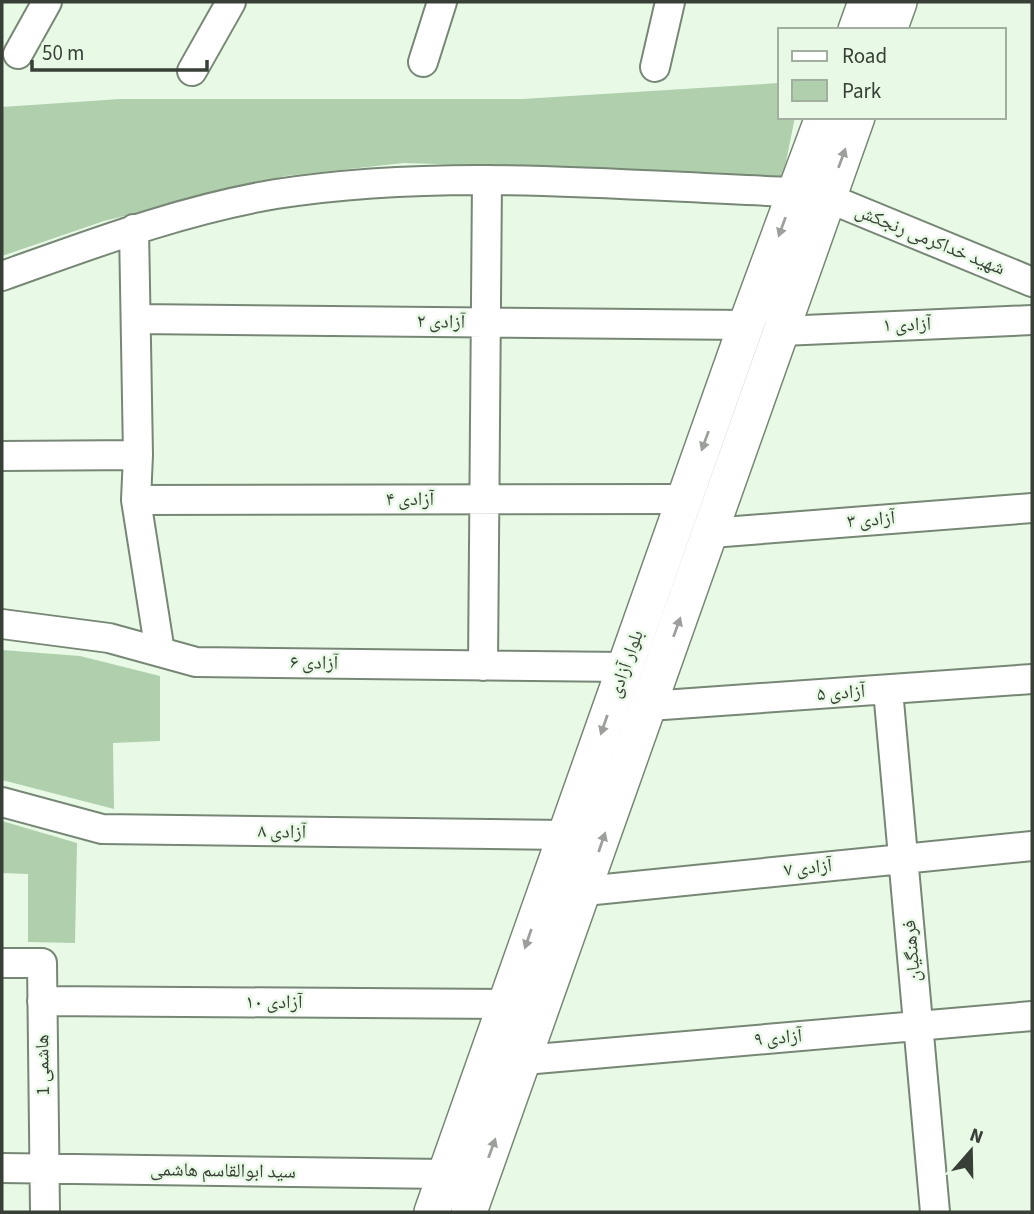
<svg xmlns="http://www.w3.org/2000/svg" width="1034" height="1214" font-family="'Source Sans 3','Noto Naskh Arabic',sans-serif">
  <rect width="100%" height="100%" fill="#e8fae6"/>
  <path fill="#b0cfad" d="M780,83V117H795L780,192L724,173L404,163L285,176L104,221L2,256V107L120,99H522Z
    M2,650L80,656L160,676V741L113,743L114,809L2,780Z
    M2,821L77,843L75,943L28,942V874L2,873Z"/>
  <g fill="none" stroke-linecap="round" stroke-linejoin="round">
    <g stroke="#778775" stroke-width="32">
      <path id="minor" d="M18,54L47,2
        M423,62L442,2
        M655,67L670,2
        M192,71L231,2
        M828,198L1032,282
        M134,229L138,455L136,500L160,652
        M2,276C92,244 181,210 276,194C448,167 623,186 795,192
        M136,319L746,325
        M782,331L1032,320
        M2,456L138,455
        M136,500L684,499
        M711,533L1032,508
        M2,624L109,638L196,662L625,667
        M483,666L487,180
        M888,690L935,1212
        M649,706L1032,679
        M2,802L102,829L565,835
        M585,891L1032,846
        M2,963H42L45,1212
        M42,1001L506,1004
        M524,1060L1032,1016
        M2,1168L445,1174"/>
    </g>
    <g stroke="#778775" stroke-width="38">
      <path id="major" d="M856,30L866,2
        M889,30L899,2
        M432,1212L746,325L823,117
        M469,1212L857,117"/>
    </g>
    <use href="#minor" stroke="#fff" stroke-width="28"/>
    <use href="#major" stroke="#fff" stroke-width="35"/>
  </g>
  <defs><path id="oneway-solid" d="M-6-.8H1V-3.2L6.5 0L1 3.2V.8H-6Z" transform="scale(1.75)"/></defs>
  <g fill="#9c9f9b">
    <use href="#oneway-solid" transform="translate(842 158) rotate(-70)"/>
    <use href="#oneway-solid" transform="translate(782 227) rotate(110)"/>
    <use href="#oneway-solid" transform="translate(705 441) rotate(110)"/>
    <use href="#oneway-solid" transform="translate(677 627) rotate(-70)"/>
    <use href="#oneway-solid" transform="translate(604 725) rotate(109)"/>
    <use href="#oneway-solid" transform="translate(602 842) rotate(-71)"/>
    <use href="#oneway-solid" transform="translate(528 939) rotate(109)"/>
    <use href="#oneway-solid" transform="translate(492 1148) rotate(-70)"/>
  </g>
  <g text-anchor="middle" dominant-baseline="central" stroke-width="5" stroke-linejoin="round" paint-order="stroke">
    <g font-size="19" fill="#383f37" stroke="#e8fae6">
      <text transform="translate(930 240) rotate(22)">شهید خداکرمی رنجکش</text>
      <text transform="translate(441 322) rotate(1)">آزادی ۲</text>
      <text transform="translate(907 325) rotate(-2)">آزادی ۱</text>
      <text x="410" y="499">آزادی ۴</text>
      <text transform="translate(871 520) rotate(-5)">آزادی ۳</text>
      <text transform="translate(314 663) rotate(1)">آزادی ۶</text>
      <text transform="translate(626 664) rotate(-70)">بلوار آزادی</text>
      <text transform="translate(841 693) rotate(-4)">آزادی ۵</text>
      <text transform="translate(282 832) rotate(1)">آزادی ۸</text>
      <text transform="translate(808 868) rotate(-6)">آزادی ۷</text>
      <text transform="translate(912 951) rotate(-95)">فرهنگیان</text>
      <text x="274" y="1002">آزادی ۱۰</text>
      <text transform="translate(778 1038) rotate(-5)">آزادی ۹</text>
      <text transform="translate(43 1065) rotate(-91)">هاشمی 1</text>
      <text transform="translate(223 1171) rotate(1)">سید ابوالقاسم هاشمی</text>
    </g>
  </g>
  <rect width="1034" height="1214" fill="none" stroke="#383f37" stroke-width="7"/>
  <rect x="778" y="28" width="228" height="91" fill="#e8fae6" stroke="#a2afa0" stroke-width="2"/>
  <rect x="792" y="51" width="35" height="10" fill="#ffffff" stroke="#a2afa0" stroke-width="2"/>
  <text x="842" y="63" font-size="21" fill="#383f37">Road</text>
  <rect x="792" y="80" width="35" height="21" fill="#b0cfad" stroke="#a2afa0" stroke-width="2"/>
  <text x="842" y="98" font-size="21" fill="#383f37">Park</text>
  <g transform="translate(971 1151) rotate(20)" stroke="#e8fae6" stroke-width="5" paint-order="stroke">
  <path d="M0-5L12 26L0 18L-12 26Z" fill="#383f37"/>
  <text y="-10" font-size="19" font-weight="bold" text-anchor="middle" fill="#383f37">N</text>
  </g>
  <path d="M32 60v10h175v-10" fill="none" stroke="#383f37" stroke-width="3.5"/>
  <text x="42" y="60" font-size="21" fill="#383f37" stroke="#e8fae6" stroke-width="5" paint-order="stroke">50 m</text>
</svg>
